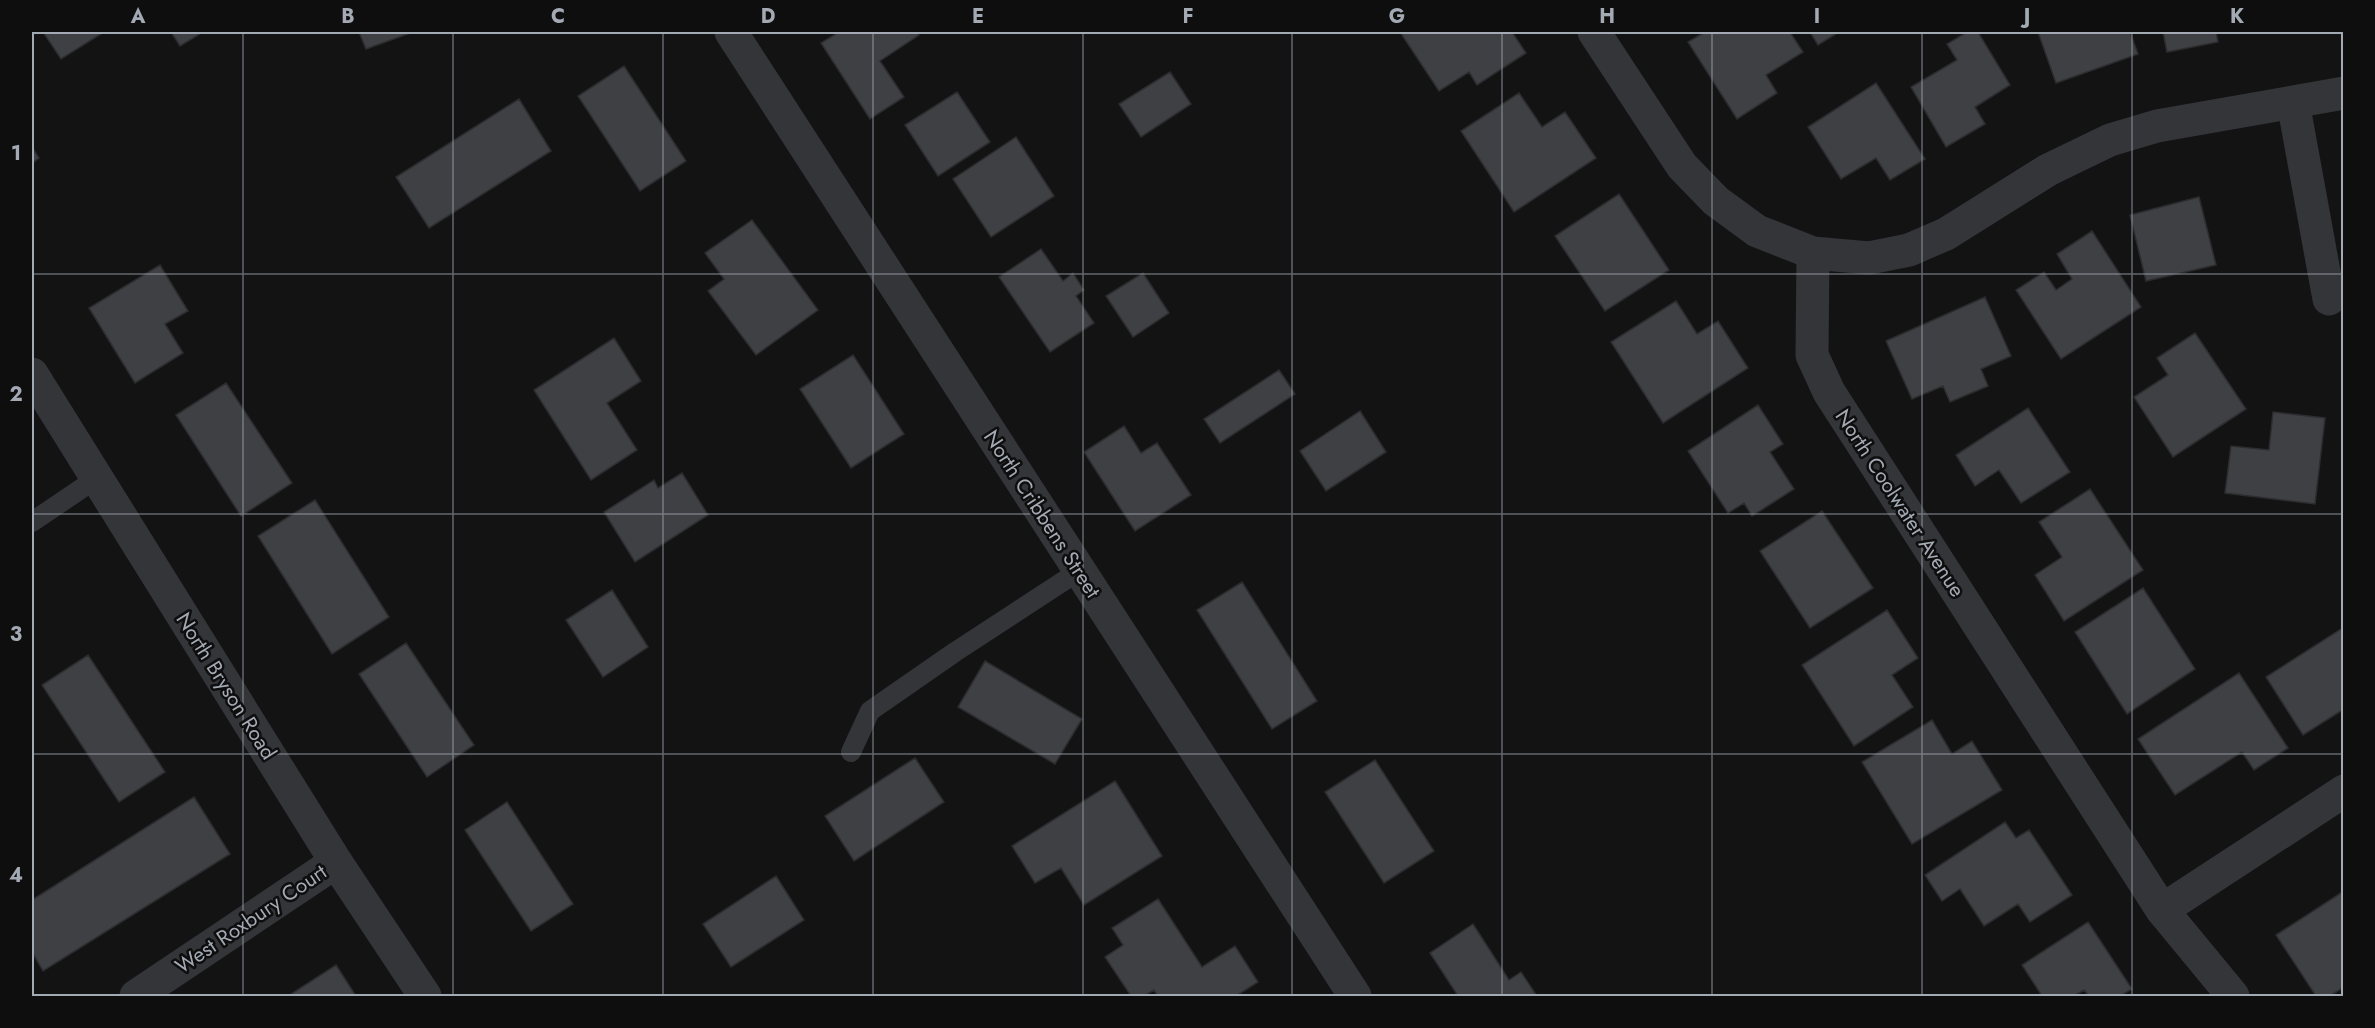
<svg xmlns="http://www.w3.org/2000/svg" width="2375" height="1028" font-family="Jost,sans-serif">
  <rect width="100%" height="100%" fill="#131314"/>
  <path fill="#3f4044" stroke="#2d2d30" stroke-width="1.5" d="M43,32H104L61,59Z
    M171,32H203L180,46Z
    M359,32H413L366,49Z
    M839,32H917L919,35L880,61L904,97L870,119L821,43Z
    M1400,32H1512L1526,53L1477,85L1469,72L1439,91Z
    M1705,32H1790L1803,52L1766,75L1777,93L1737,119L1688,42Z
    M1810,32H1839L1818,45Z
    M1967,32H1978L2010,85L1975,107L1985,124L1946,147L1911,87L1957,60L1947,44Z
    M2038,32H2130L2138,54L2056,83Z
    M2163,32H2216L2218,42L2167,52Z
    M624,66L686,161L640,191L578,96Z
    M1170,72L1191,104L1141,137L1119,104Z
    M1876,83L1925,159L1890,180L1876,158L1841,179L1808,127Z
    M957,92L990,142L938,176L905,125Z
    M1519,93L1542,127L1565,112L1596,158L1514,212L1461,131Z
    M519,99L551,151L429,228L396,177Z
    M1016,137L1054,196L991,237L953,179Z
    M32,147L39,158L32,163Z
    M1619,194L1669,270L1605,311L1555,236Z
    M2199,197L2216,265L2146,281L2130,215Z
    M752,220L818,310L756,355L708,291L724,279L705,253Z
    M2092,231L2141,307L2061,359L2016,290L2044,272L2056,290L2072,279L2057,254Z
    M1041,249L1063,281L1073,273L1084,290L1076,296L1094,323L1050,352L999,277Z
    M160,265L188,311L165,324L183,353L135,383L89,308Z
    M1143,273L1169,313L1133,337L1106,296Z
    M1985,297L2011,356L1981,369L1988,386L1950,402L1943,386L1912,399L1886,341Z
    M1676,301L1697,334L1718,321L1748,368L1663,423L1611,342Z
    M2195,333L2246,409L2173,457L2134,397L2168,375L2157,358Z
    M614,338L641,381L607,403L637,450L591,480L534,390Z
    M853,355L904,434L851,468L800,389Z
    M1279,370L1295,394L1220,443L1204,419Z
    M226,383L292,483L241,516L176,415Z
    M1758,405L1783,444L1770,452L1794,489L1752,516L1744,503L1728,513L1688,451Z
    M2028,408L2070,472L2021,503L1999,470L1975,486L1956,455Z
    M1360,411L1386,452L1326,491L1300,451Z
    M2273,412L2325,418L2315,504L2225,493L2231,446L2269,450Z
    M1124,426L1141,453L1157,443L1191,495L1135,531L1084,452Z
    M682,473L708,515L635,562L604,512L654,480L658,488Z
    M2090,489L2143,570L2064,621L2035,575L2062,557L2039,522Z
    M315,500L389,617L332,654L258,536Z
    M1822,511L1873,588L1810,628L1760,551Z
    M1242,582L1317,701L1272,729L1197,610Z
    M2143,588L2195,669L2127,714L2075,632Z
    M612,590L648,647L603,677L566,620Z
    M1887,610L1918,658L1892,675L1913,707L1854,746L1802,665Z
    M2344,627V709L2303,735L2266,677Z
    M406,643L474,745L427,777L359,674Z
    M88,655L165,772L119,802L42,685Z
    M985,661L1082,719L1055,764L958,707Z
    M2239,673L2288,748L2254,770L2242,752L2175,795L2138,739Z
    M1932,720L1952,754L1972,741L2002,790L1912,844L1862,762Z
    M915,758L944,802L854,861L825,816Z
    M1375,760L1434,851L1384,883L1325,792Z
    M1115,781L1162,856L1084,905L1061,868L1035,883L1012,846Z
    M194,797L230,854L43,971L32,952V900Z
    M507,802L573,904L531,931L465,830Z
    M2005,822L2016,838L2029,830L2072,895L2030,922L2018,904L1984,926L1960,889L1942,901L1925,875Z
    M776,876L804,920L731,967L703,924Z
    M2344,891V987L2330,996H2316L2276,935Z
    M1158,899L1202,967L1235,946L1258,982L1236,996H1158L1154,990L1144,996H1131L1105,957L1123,945L1112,928Z
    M2088,922L2132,989L2120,996H2089L2084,990L2074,996H2042L2022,965Z
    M1473,924L1509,980L1521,972L1537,996H1458L1430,953Z
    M336,965L356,996H288Z"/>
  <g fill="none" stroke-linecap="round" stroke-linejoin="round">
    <path stroke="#343539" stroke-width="20" d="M32,522L97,478
      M851,752L870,711L955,652L1079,571"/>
    <path stroke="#343539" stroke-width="33" d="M731,32L1355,996
      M1594,32L1682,166L1716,201L1757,231L1813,253L1812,355L1829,392L2162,910L2233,996
      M2293,102L2329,299
      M1813,253L1869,258L1909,250L1946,234L2048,170L2110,140L2157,126L2344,93
      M32,374L336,862L425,996
      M2162,910L2344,791
      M136,996L336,862"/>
  </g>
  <path fill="none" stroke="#a4aab4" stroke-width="1.5" stroke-opacity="0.55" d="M243,32V996M453,32V996M663,32V996M873,32V996M1083,32V996M1292,32V996M1502,32V996M1712,32V996M1922,32V996M2132,32V996M32,274H2344M32,514H2344M32,754H2344"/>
  <g text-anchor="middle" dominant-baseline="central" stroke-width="5" stroke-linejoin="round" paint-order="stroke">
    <g font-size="21" fill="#a4aab4" stroke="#0e0e0f">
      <text transform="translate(1900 503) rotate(57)">North Coolwater Avenue</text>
      <text transform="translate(1042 514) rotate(57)">North Cribbens Street</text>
      <text transform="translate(226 686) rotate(58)">North Bryson Road</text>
      <text transform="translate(251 919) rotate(-34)">West Roxbury Court</text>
    </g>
  </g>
  <rect width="2375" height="1028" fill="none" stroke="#0e0e0f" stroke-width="66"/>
  <rect x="33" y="33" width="2309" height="962" fill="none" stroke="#a4aab4" stroke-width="2"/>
  <g font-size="20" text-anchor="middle" font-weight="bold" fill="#a4aab4">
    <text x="138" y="23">A</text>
    <text x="348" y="23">B</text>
    <text x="558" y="23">C</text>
    <text x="768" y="23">D</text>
    <text x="978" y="23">E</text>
    <text x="1188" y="23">F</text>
    <text x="1397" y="23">G</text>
    <text x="1607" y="23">H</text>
    <text x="1817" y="23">I</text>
    <text x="2027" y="23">J</text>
    <text x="2237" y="23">K</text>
    <text x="16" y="160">1</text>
    <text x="16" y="401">2</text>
    <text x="16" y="641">3</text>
    <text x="16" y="882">4</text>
  </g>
</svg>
